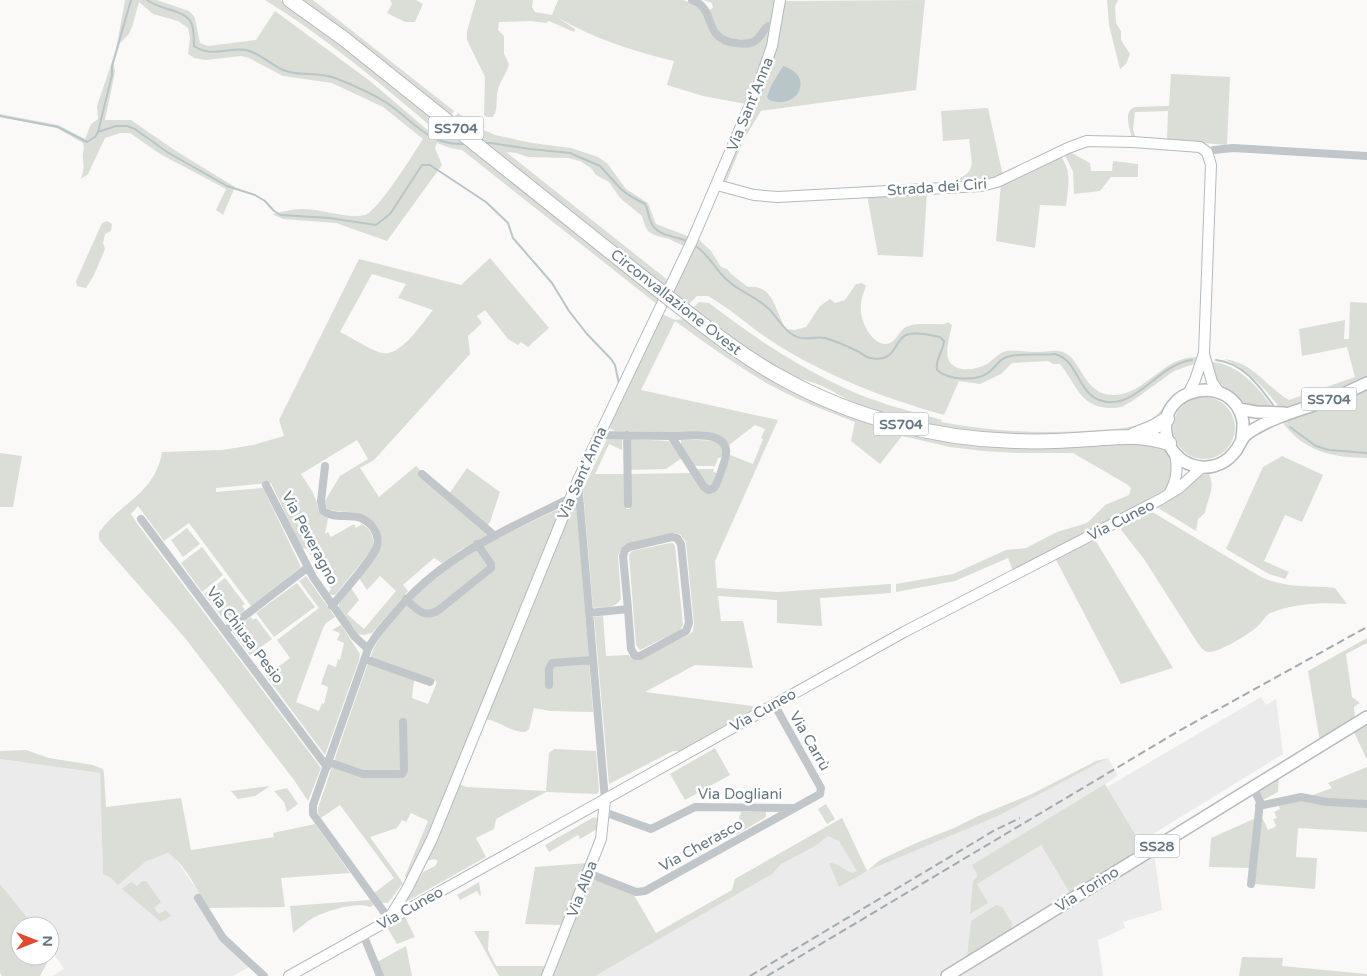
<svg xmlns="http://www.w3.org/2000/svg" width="1367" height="976" font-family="'Varela Round',sans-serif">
  <rect width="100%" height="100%" fill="#faf9f7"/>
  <path fill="#eaebea" d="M1261,697L1266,705L1276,699L1283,754L1140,842L1107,787Z
    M1108,758L1118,776L1031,829L1071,895L938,976H583L732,890L735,879L842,818L867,871L998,816Z
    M0,759L100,773L103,874L111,878L118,884L145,862L168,853L175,858L200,894L223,935L254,964L233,976H52L64,969L50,948V926H34L0,884Z
    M1154,853L1162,910L1123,922L1125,928L1098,940L1103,976H961Z"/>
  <path fill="#daded6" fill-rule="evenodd" d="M125,0H157L189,11L194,16L196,23L200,43L208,46L256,40L275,11L370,81L430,132L439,134L445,128L661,299L658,305L462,150L450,148L437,143L435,148L442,165L387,241L336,223L283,219L272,214C282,212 293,209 303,209C322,209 346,219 365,215C378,211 414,153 423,139L383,107L332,83L283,76L249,58L241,56L206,60L194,58L188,54L190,38L188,28L178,21L153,14L139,2L132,27L129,34L120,43L114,63L115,72L105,120H131L176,151L235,187L223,215L216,210L226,189L160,154L130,133H120L105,138L88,174L81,179C84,170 84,168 83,159C82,153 85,149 83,143L57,128L0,117V114L58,125L85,139L91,124L98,119L97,106L116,50Z
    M265,0H280L303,15L442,126L437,130L434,129C380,83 325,37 265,0Z
    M301,0H313L454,111L451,116Z
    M390,0H416L423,4L415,22H405L387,13L392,4Z
    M476,0H533L532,7L535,12L552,15L558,0H683L694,4L700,8L709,28L740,46L769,30L770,31L765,58L746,104L703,96L667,85L674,61C633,51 594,39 557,17L575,29L574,32L549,21L546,23L531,21L499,22L498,30L504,36V54L509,64C507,74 500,80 498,90C495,100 499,108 493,117H487L484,115L485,77L467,40V31Z
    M703,0H776L772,23H765L757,36L749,40L730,39L720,34L709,12V10L713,8L712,3Z
    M925,0L916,90L761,111L744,139L725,185L722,182L771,66L784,1Z
    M1107,0H1118L1115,6L1116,23L1121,31V40L1130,54L1126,64L1120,69L1109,25Z
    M1171,74L1230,77L1227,145L1167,140L1168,111L1135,112L1133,129L1136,139H1132C1130,128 1122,110 1136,107L1169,106Z
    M988,108L1003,176L991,181L949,183C978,172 972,166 969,139L943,141L941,111Z
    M458,113L481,129L495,135L532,143L571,148L598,157L607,163L626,189L648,203L656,224L690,237L686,247L669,239L654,235L648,231L645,226L642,216L620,198L609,182L596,175L591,168L580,161L568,158L528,157L516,153L506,152L669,281L666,288L454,118Z
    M1068,151L1090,163L1091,171H1112L1113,161L1138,164V177H1111L1100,191L1074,194L1073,172L1064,153Z
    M1060,155C1073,173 1068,186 1066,206L1040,205L1035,248L996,241L1001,183Z
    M927,192L923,257L878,255L867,195Z
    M107,221L112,224L111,231L105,234L103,243L105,249L94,275L86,288L77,286L76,281L102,223Z
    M697,238L711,251L721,267L727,269L731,274L748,287C774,284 775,312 786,329L795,330L806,327L820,306L830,299L835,303L845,300L856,284L862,283L866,286C864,292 861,299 861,305C859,318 870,344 886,344C897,343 897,332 906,327C916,322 933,325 944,324L948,322L952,325C949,341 939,365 962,369C970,370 980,368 987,364C993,360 999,353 1006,351C1016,350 1027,352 1037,352C1044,352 1052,350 1059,351C1082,354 1082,397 1115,395C1145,394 1163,357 1196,357L1194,364L1174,371L1131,402C1127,403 1125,406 1121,407C1118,408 1112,408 1109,408C1080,407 1075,382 1060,364H1053L1048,361L1012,363L1001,374L980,384L959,381L944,415C884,398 826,376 773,342C751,328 731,309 708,296H697L688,305L672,291Z
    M490,258L549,328L528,347L521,342L518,345L508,339L485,310L477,316L482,323L468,336L470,354L374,460L360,468L379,497L416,466L490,535L462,549L442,563L434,558L403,585L408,591L372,633L364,635L357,634C352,627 339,615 339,606C339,600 347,593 351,588L359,600L347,614L364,629L396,591L380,576L367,590L359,578C371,563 391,545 376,525C372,520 366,516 360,514C350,511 339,512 329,510L327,508L325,501L340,476L368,459L357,440L301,474C306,482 313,491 316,500C319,509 317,515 328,518L325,534L328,532L331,537L354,524L356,528L362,524C372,530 376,540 371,551L335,595H329L328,593L331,589L307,549L302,548L271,483L216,488V492L263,488L301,567L251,606L189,523L164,541L138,506L131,514L139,526L321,768L308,801L294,780L185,638L100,541L99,538V532C121,502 155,494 162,452L222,450L253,445L284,436L279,420L359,259L461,285ZM372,274L406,284L398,298L433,310C422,323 401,357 382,353C374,352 349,336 340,332Z
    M699,302L709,303C756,339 804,371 858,394C885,405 914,412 942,420L941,422C993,432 1045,434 1098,430C1114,429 1132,429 1147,421C1154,418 1159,413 1164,407C1156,431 1120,431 1098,433C1020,441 936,433 862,406C848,401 836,392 822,386C813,382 803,380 793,376C757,358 725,334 693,308Z
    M1350,302L1367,303V378C1339,391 1310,404 1280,408C1263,387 1249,369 1224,359C1255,363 1265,386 1289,400L1355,377L1347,347L1302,356L1299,329L1345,320L1344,339H1349Z
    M662,314L675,320L684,319L745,364L893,428L1127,441L1162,445C1165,448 1169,451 1170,454C1176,467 1172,483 1163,492L1013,571L1008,558L955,581L896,592V584L953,574L1006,550L1026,548L1057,532L1087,523L1105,505L1129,495L1131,488L1128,485L1073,453H1017L983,451L950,447L902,436L880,464L851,441L855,422C827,411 799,401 774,387C739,368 707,344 675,321L641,390L778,420L715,561L717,588L778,592L891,584V593L820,598L822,626L777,623V600L718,596L721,621H743L753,668L695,665L645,692L760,707L681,751H673L609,784L594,617L603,616L606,656L629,655L632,659L638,660L690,634L693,631L694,624L686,542L680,534L674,533L624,545L618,555L621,599C615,609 604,607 593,608L583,489L607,439H622V450L609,444L595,474H626V509H630V474L691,473L711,493C723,489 726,466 730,455L753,464L763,439L761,438L765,429L755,425L729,445C724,437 720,434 711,433L615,431L607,426Z
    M1211,362C1240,364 1257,387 1274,409L1246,405L1235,394L1218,382L1215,376Z
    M1367,388V458C1331,457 1305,452 1282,422Z
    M1173 428a31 31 0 1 1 62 0a31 31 0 1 1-62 0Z
    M630,439L669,441L682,458L666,469L630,470Z
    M681,439L716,441L722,447L723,457L718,458L715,466H694L681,445Z
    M0,453L22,456L13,507H0Z
    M1282,456L1323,475L1302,522L1285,515L1264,561L1289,572L1285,579L1269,574L1226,549L1263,467Z
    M467,468L500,492L490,522L487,526L449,494Z
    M695,469H714L713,471L717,474L712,486L706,485Z
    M1209,474C1216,489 1207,499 1205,513L1198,519L1196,531L1155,506L1201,475Z
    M573,503L576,504L589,658L553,666L589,663L593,712L550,711L534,708L529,729L525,732C510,732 500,721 485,719Z
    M556,510L560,511L430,834L407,878L405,876L428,821L411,813L406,822L402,820L397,828L370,837L403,883L388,903H382L374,893L394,878L340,805L321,818L318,813V808L332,767L357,776L401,770L366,771L334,761L368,663L414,680L412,698L428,704L437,682L370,658C377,637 393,620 407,603L432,615L494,569L481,546Z
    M1149,510L1261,577C1287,589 1308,585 1335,588L1347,604C1324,602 1296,603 1273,612C1266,614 1264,620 1259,625C1251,633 1219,653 1208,652C1203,651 1200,646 1197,642L1144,559L1118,526Z
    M187,528L200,544L183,557L171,540Z
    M1094,538L1173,668L1121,684L1055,558Z
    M670,543H673L675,546L683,625L680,630L640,650L636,645L629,555L632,551Z
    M202,547L223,575L202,592L181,563Z
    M477,548L490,566L434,611H422L410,600L445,569Z
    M306,576L335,617L326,623L323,628L296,702L319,711L322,703L324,704L328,687L321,684L328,664L336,667L338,659L340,660L344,643L337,640L340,633L332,630L341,625L360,654L359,660L325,755L266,676L290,658L277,640L319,608L299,581Z
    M225,578L245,604L242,606L245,610L227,624L204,594Z
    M297,583L315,607L274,637L256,613Z
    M251,617L253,620L256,618L272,639L250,655L232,631Z
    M1367,638V643L1346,654L1352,697L1360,703L1354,707L1355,720L1320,742L1308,671Z
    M1367,724V760L1354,732Z
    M715,748L730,775L685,800L670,774Z
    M554,749L596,751L599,791L597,794L546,792L496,819L494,829L476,838L486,857L404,903L423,872L435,866L438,861L434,859L426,861L459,784L466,787L546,791L549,753Z
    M26,750L49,758L93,765L103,769L104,773L106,807L181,798L191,850L274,837L273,833L315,824L350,873L281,878L285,907L206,908C199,891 184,863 168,853L145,862L118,885L111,878L103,874L100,773L0,759V751Z
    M1108,758L998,816L867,871L839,887L829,863C839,863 844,871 853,873L857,871L839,841L828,836L815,846L781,864L772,874L595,976H551L592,878L634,895L656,933L732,890L735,879L842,818L867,871L880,860L916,843L954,828L978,816L1032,794L1096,761Z
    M1367,767V802L1327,800L1310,796L1332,788L1328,783Z
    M1279,777L1278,792L1263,800L1257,790Z
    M1105,784L1140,842L1143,851L1071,895L1041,845L977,884L988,903L970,914L973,881L978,876L972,865Z
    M270,786L255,796L238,799L231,791Z
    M287,788L298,804L287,812L284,802L274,791Z
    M1298,799L1367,806V832L1298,828L1296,857L1317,858L1315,889L1254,884L1262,817L1268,830L1275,827L1276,825L1273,819L1277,818L1274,812L1280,809L1278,804Z
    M826,804L835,819L827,824L818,809Z
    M741,812H766V817L736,835L738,821Z
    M594,817L599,820V828L580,839L578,835L549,852L545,845Z
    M1256,818L1250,868L1209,867L1211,838Z
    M587,863L563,925L525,924L535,867Z
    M142,881H146L161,902L154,908L159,914L166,910L171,916L161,922L122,889L131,882L137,886Z
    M479,882L481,895L480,896L477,891L460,900L457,895Z
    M0,884L34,926H20V956H50V948L53,952L40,976H2L0,973Z
    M370,900L374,905L370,907C358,901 325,911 313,918C306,922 300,928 293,933L290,906Z
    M996,905L1002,907L1012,923L1011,932L967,958L971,921Z
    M405,917L415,937L397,944L387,927Z
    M474,931H489L488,950L496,966H547L542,976H499Z
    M406,946L412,976H383L377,962Z
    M1242,957L1283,958L1282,966L1367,974V976H1239Z"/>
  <path fill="#b8c6c9" d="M783,66C815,75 799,111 769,100L767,97L771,86Z"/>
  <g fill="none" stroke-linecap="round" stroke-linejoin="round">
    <path stroke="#b8c6c9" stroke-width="2" d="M147,0C161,11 187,9 192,25C194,31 194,39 194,46C211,58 227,47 246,50C260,53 270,64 283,70C299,77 318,71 335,78C353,85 371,93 387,103C414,121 428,146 465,144
      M0,116L58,127L87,142L95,137L98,132L112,75V66L131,0
      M98,132L116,126H127L135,129L167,152L227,186L255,195L265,201L274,211L281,215L329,218L376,225L390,214L422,165H430L486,202L508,223L513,238L552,283L569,311L587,334L611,359L615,365L619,384
      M483,143H491L530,149L570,153L600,166L621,189L630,196L645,204C648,209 648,214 650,220C656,237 673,235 687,241
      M694,245C708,253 714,268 725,278C737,291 756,296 769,309C778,318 783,330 795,336C804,341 815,336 825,338C835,341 847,346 857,351C862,353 865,357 870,358C897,363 893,341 906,335C914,331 931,335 940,337L944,341C943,352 935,359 937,370C948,380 977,382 989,372C996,367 999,359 1007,357C1022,352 1040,356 1055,354C1078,360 1077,391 1099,400C1129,411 1150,378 1174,366C1179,363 1186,361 1192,360
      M1216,360C1243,363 1258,384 1273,405
      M1290,427L1316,446L1329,450L1367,453"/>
    <g stroke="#b3babe" stroke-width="12">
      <path id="secondary" d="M717,185L754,195L778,197L981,186L997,182L1068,148L1087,141L1133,142L1200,147L1207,152L1211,165L1204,353L1195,380L1189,392
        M1204,354L1212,382L1219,392
        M1169,494C1177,480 1178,469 1175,454
        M390,917L407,889L432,839L578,480L692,241L759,84L772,46L780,0
        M289,976L904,632L1161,499L1179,488L1202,467
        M547,976L601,839L605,800"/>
    </g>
    <g stroke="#b4babd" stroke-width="14">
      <path id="primary" d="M1239,409L1256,412L1284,413
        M1242,437C1243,432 1243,427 1243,422C1235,371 1154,385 1167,438C1170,450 1179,461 1192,465C1206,470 1223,466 1233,454C1242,445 1239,438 1251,431C1275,416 1303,409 1329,400C1342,395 1354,389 1367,383
        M947,976L1367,717"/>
    </g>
    <g stroke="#b4b9bc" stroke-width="16">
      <path id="highway" d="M290,0L343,38L637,273
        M698,321C725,342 752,362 782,378C852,417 935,439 1014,441C1039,442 1065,441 1090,439C1120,437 1139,434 1169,443
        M1134,435L1154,427L1167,419"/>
    </g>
    <path stroke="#c0c6c9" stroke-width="8" d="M692,0C717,8 702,40 736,43C743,44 750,44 755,41C761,37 763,30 768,26L776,27
      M1207,152L1214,150L1233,148L1367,156
      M599,435L671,436L704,487L709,490L714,488C719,481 721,471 724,463C736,428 693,436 671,436
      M627,435L628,504
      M325,466L321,501L323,511C333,519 349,514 361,518C372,523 380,534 377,546C374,558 341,594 332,606
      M422,474L495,536
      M578,482L605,800
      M266,485L313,577L354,636L368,649
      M141,519L327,767
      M406,599C416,609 425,620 440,609L491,568V564L477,544
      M589,613L628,609L631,649L635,656H640L686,631L689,623L681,544L677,538L672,537L629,547L625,550L623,556L628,609
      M225,631L307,568
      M365,659L430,682
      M549,685V669L552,663L593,660
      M328,762L363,774H402L404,770L403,722
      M1259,806L1301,797L1327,802L1367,804
      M604,812L651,829L695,807L794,808
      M588,873L636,892L645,891L820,794L821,788L774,704
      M1251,884L1260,802L1253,787
      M198,898L223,938L264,976
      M389,919L313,814V805L368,649C374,636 384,626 393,615C442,555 503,532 570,498
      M363,934L380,976"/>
    <use href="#secondary" stroke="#fff" stroke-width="10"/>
    <use href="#primary" stroke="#fff" stroke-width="11"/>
    <use href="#highway" stroke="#fff" stroke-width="14"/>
    <path stroke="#a2aaaf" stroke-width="2" stroke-dasharray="8 4" stroke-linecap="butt" d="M750,976L995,830L1020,818
      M767,976L1177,732L1367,627"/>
    <g stroke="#b4b9bc" stroke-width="16" stroke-linecap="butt">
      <path id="highway-bridge" d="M637,273L698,321"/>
    </g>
    <use href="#highway-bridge" stroke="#fff" stroke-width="14"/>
  </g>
  <g text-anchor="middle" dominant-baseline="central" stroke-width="5" stroke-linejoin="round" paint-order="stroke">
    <g fill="#fff" stroke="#93a0a8" stroke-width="1">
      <rect x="428.5" y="116.5" width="55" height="23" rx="4"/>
      <rect x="1301.5" y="387.5" width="55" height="23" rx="4"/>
      <rect x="873.5" y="412.5" width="55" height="23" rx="4"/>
      <rect x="1134.5" y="834.5" width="45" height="23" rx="4"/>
    </g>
    <g font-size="14" font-weight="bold" fill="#657882">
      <text x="456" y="128">SS704</text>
      <text x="1329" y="399">SS704</text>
      <text x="901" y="424">SS704</text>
      <text x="1157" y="846">SS28</text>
    </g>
    <g font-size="15" fill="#657882" stroke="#fff">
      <text transform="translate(750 104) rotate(-68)">Via Sant'Anna</text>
      <text transform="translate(937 187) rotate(-4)">Strada dei Ciri</text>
      <text transform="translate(676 302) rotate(38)">Circonvallazione Ovest</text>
      <text transform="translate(582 473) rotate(-66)">Via Sant'Anna</text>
      <text transform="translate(1121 520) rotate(-27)">Via Cuneo</text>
      <text transform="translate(310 538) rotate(62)">Via Peveragno</text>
      <text transform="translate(245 635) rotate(53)">Via Chiusa Pesio</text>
      <text transform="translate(763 710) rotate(-29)">Via Cuneo</text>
      <text transform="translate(810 741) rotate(60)">Via Carrù</text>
      <text x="740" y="794">Via Dogliani</text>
      <text transform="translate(701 845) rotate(-29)">Via Cherasco</text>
      <text transform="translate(582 889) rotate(-69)">Via Alba</text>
      <text transform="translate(1087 889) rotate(-32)">Via Torino</text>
      <text transform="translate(410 908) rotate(-29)">Via Cuneo</text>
    </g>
  </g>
  <g transform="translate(35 941) rotate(90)"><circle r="24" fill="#ffffff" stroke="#c1c9cd"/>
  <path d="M0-4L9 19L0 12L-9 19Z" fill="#e24a2f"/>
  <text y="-8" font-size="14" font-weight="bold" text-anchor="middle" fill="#657882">N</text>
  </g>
</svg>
